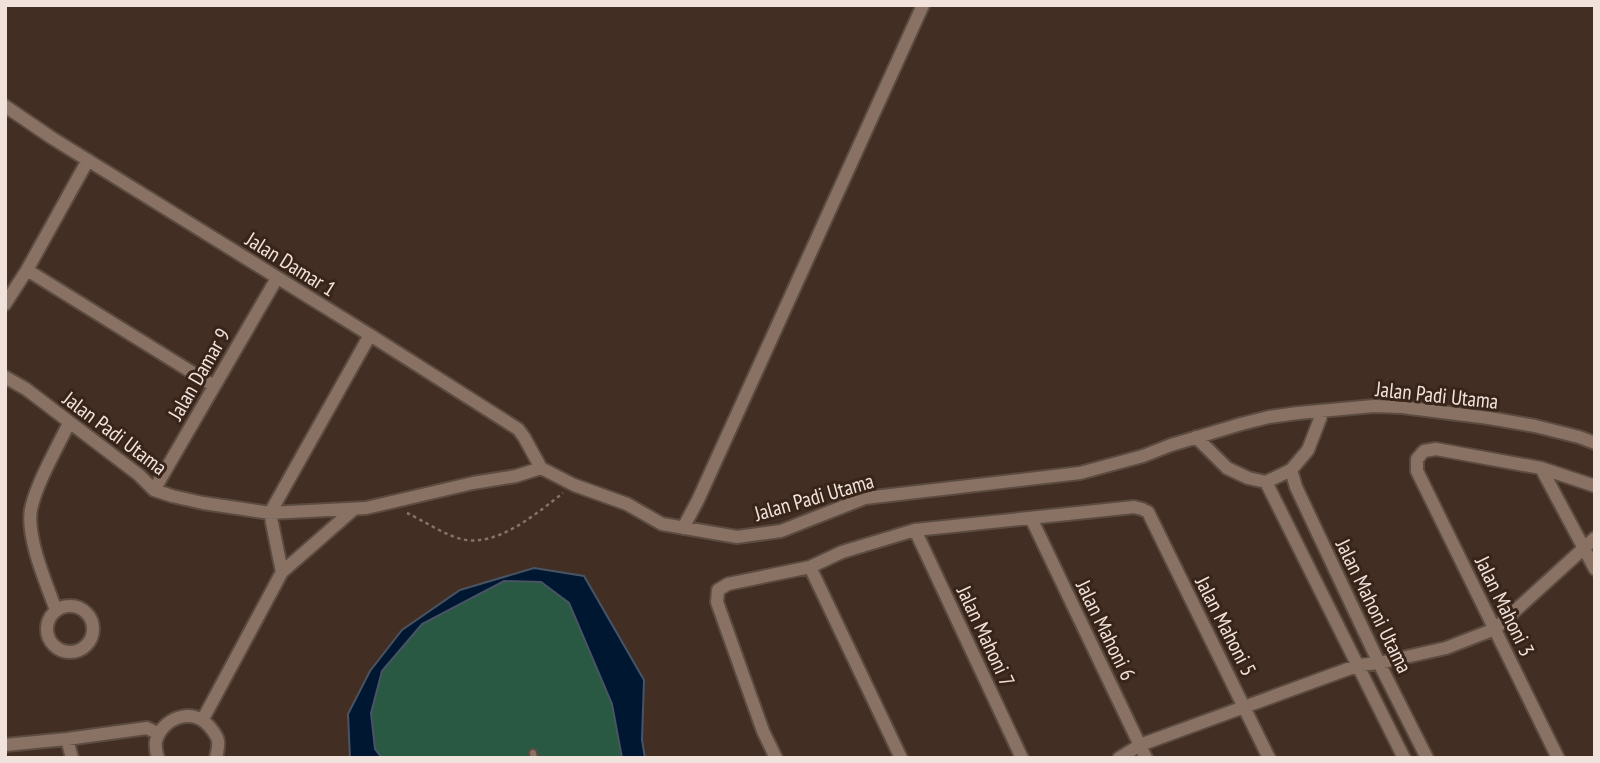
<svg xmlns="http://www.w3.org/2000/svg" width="1600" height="763" font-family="'PT Sans Narrow',sans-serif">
  <rect width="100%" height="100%" fill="#422e22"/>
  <path fill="#2a5943" d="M504,581L541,582L569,603L612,704L622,758H382L375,749L371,713L382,671L422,624Z"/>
  <path fill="#001731" stroke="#485464" stroke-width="2" d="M534,568L584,576L644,680L642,740L645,758H622L612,704L569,603L541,582L504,581L422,624L382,671L371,713L375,749L382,758H350L348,714L370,671L402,630L460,590Z"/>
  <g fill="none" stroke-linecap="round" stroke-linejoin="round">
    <g stroke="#5c4b41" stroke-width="10">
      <path id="lane" d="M533,753L534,758"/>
    </g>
    <g stroke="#5c4b41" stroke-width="16">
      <path id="street" d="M5,106L52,138L370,335L518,429L524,437L541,468
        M27,270L214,386
        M5,304L27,270L88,160
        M5,377L26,389L139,475L154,490L172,496L203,503L270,513L366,508L473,483L516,476L541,468L574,485L627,504L662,524L737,537L781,531L865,498L1080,473L1143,456L1171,445L1241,424L1269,417L1298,413L1374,406L1402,407L1489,418L1535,426L1579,437L1595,443
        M1196,437L1227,468L1248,478L1266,482L1291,470L1308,450L1323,411
        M1541,468L1595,569
        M1291,470L1296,487L1379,663L1427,758
        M1266,482L1404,758
        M154,490L277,278
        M1031,518L1146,758
        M683,528L698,500L923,5
        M915,530L1022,758
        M810,567L901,758
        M282,572L270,513L370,335
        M47 629a23 23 0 1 1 46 0a23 23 0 1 1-46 0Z
        M56,610C46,583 26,537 31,509C37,482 57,448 69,423
        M203,719L282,572L354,509
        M67,739L72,758
        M5,745L67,739L147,728L159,734
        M158,758C156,752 155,747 156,741C163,717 193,707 209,726C213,731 217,735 218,741C219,746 217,752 216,758
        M776,758L763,731L717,602L718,590L728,584L810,567L842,552L915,530L1134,507L1142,509L1148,512L1269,758
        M1119,758L1140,745L1359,665L1379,663L1446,648L1495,629L1595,538
        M1558,758L1417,471V459L1424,451L1436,449L1541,468L1595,486"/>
    </g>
    <path stroke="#857369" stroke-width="2.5" stroke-dasharray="3.5 3.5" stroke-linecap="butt" d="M407,513C422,520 445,535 461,539C497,548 537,513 563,493"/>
    <use href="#lane" stroke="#897264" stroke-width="6"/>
    <use href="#street" stroke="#897264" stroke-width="12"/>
  </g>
  <g text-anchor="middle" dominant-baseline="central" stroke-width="6" stroke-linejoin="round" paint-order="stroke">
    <g font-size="21" fill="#f1e3dc" stroke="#382418">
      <text transform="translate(291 264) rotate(32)">Jalan Damar 1</text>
      <text transform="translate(199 374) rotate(-60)">Jalan Damar 9</text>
      <text transform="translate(1437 395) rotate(6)">Jalan Padi Utama</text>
      <text transform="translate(115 433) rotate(37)">Jalan Padi Utama</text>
      <text transform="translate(814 497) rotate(-16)">Jalan Padi Utama</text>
      <text transform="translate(1374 606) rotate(64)">Jalan Mahoni Utama</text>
      <text transform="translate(1505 606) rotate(64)">Jalan Mahoni 3</text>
      <text transform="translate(1226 626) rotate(63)">Jalan Mahoni 5</text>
      <text transform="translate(1106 630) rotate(64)">Jalan Mahoni 6</text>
      <text transform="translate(986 636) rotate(65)">Jalan Mahoni 7</text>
    </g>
  </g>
  <rect width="1600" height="763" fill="none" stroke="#f1e3dc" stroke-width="14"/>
</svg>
